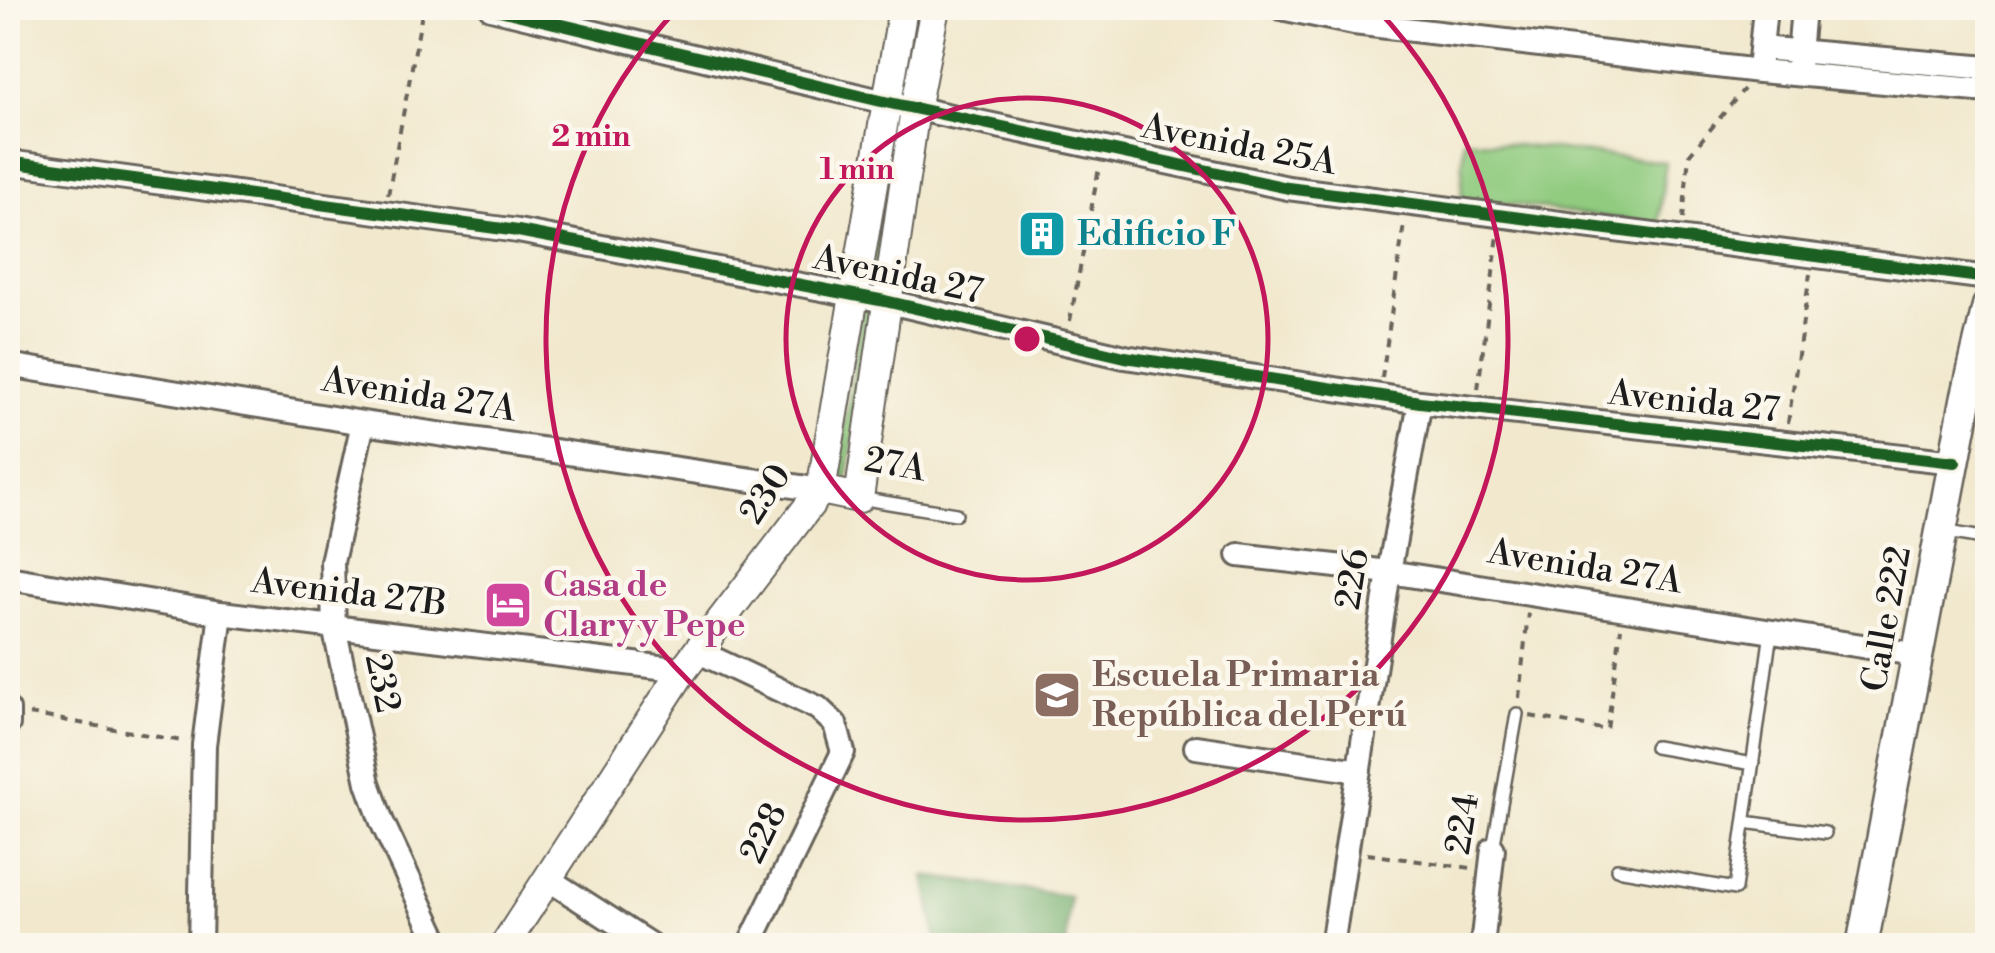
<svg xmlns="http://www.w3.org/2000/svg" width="1995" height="953" font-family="'Libre Bodoni',serif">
  <rect width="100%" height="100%" fill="#fbf7ec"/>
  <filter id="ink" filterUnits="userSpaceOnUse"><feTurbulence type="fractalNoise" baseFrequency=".01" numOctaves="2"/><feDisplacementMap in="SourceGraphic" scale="20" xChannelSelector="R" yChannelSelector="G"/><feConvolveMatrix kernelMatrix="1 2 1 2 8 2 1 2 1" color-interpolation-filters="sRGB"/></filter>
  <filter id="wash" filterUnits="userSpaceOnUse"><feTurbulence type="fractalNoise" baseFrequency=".0048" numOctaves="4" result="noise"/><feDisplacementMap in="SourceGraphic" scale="40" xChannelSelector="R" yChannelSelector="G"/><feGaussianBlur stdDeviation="2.25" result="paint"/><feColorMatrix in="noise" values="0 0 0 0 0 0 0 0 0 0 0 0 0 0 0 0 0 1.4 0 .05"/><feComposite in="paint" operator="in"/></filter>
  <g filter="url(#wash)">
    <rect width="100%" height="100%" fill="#f1e8cd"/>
    <path fill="#90cb7f" stroke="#56744e" stroke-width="2.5" d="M894,115L902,117L879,285L871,288L867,283Z
      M1464,139L1665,162L1659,224L1461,198Z
      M866,306L874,311L847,478L840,481L838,477L862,308Z"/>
    <path fill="#74af6e" stroke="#486645" stroke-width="2.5" d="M925,876L1070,896L1066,945H937Z"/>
  </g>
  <g filter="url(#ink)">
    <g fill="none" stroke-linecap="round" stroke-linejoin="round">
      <g stroke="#67635a" stroke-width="16">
        <path id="service" d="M859,498L956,514
          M1941,531L1988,539
          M1655,747L1753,764
          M1745,822L1825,833
          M1493,849L1517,714
          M1617,869L1735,889L1771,632"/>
      </g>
      <g stroke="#67635a" stroke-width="28">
        <path id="minor" d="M491,8L885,102L1288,188L1988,278
          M1281,8L1354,23L1759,71L1988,91
          M1761,48L1988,68
          M1760,59L1765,8
          M1798,66L1803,8
          M8,162L518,231L885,301L1125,357L1420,402L1955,462
          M8,365L363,423L821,490
          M363,423L332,562L334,627L368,783L382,822L440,946
          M1239,555L1389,572L1920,655
          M8,578L221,613L683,670
          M697,651L818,708L835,724L843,752L749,946
          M8,710V724
          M1196,747L1359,771
          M548,879L652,946
          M200,946L204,745L221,613
          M1332,946L1389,572L1420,402
          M1482,946L1493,849"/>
      </g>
      <g stroke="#67635a" stroke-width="32">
        <path id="tertiary" d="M821,490L859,498L915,109L935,8
          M504,946L683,670L821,490L903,8"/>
      </g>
      <g stroke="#67635a" stroke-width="35">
        <path id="secondary" d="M1862,946L1966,400L1988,306"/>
      </g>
      <path stroke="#67635a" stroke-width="4" stroke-dasharray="8 8" stroke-linecap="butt" d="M388,195L423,8
        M1683,219L1689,155L1744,89
        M1070,321L1099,168
        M1382,378L1404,224
        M1478,389L1498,235
        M1788,423L1810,274
        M1519,698L1528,613
        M29,714L182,741
        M1530,716L1607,730L1621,628
        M1367,854L1471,868"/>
      <use href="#service" stroke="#fff" stroke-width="11"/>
      <use href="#minor" stroke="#fff" stroke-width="22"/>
      <use href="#tertiary" stroke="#fff" stroke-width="28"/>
      <use href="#secondary" stroke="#fff" stroke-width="30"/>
      <g stroke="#fbf7ec" stroke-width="19">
        <path id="cycleway" d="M491,8L885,102L1288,188L1988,278
          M8,162L518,231L885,301L1125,357L1420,402L1955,462"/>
      </g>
      <use href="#cycleway" stroke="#1b5e20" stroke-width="12"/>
    </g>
  </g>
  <g fill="none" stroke="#c2185b" stroke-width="5">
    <circle cx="1027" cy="339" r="241"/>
    <path d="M1376 8A481 481 0 1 1 678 8"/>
  </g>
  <defs>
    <g id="building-square" transform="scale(2.5)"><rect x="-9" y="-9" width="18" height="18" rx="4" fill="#0f9aa8" stroke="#fbf7ec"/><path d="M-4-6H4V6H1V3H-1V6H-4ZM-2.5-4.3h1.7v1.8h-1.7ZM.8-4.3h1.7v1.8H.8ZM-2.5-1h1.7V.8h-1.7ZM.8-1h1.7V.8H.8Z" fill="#fff"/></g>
    <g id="hotel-square" transform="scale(2.5)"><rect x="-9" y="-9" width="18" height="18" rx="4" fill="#d1479c" stroke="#fbf7ec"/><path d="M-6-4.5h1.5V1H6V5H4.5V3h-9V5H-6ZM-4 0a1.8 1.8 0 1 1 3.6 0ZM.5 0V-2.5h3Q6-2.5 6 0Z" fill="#fff"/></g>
    <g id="school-square" transform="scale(2.5)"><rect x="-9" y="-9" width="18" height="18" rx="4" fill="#8d6e63" stroke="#fbf7ec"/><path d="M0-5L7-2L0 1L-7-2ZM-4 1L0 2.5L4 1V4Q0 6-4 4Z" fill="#fff"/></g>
  </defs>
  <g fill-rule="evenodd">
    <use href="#building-square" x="1042" y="234"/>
    <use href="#hotel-square" x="508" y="605"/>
    <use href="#school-square" x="1057" y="695"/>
  </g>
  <g text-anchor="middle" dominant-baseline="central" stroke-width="9" stroke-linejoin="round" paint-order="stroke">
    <g font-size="35" fill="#1c1c1c" stroke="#fbf7ec">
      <text transform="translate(1239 145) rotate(11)">Avenida 25A</text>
      <text transform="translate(898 275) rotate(12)">Avenida 27</text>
      <text transform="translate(419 395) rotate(9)">Avenida 27A</text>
      <text transform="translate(1694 402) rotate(6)">Avenida 27</text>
      <text transform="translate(895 465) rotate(10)">27A</text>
      <text transform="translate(766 494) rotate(-57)">230</text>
      <text transform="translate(1585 567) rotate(9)">Avenida 27A</text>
      <text transform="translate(1353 579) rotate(-81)">226</text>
      <text transform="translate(349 593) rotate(7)">Avenida 27B</text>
      <text transform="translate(1887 619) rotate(-80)">Calle 222</text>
      <text transform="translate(382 683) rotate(78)">232</text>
      <text transform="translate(1463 824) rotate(-81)">224</text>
      <text transform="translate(764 833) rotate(-64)">228</text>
    </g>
    <g font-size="35" font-weight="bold" fill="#0d838f" stroke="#fbf7ec" text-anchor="start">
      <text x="1077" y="234">Edificio F</text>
    </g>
    <g font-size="35" font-weight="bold" fill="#b23c85" stroke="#fbf7ec" text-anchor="start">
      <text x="543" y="585">Casa de<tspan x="543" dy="40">Clary y Pepe</tspan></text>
    </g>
    <g font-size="35" font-weight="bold" fill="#785e54" stroke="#fbf7ec" text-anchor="start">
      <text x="1092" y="675">Escuela Primaria<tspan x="1092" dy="40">República del Perú</tspan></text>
    </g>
  </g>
  <circle cx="1027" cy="339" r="15" fill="#c2185b" stroke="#fbf7ec" stroke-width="5"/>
  <g font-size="30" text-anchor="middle" font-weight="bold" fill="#c2185b" stroke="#fbf7ec" stroke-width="9" stroke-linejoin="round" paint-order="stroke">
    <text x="591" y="146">2 min</text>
    <text x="857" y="179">1 min</text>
  </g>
  <rect width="1995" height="953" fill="none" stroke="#fbf7ec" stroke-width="40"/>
</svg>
